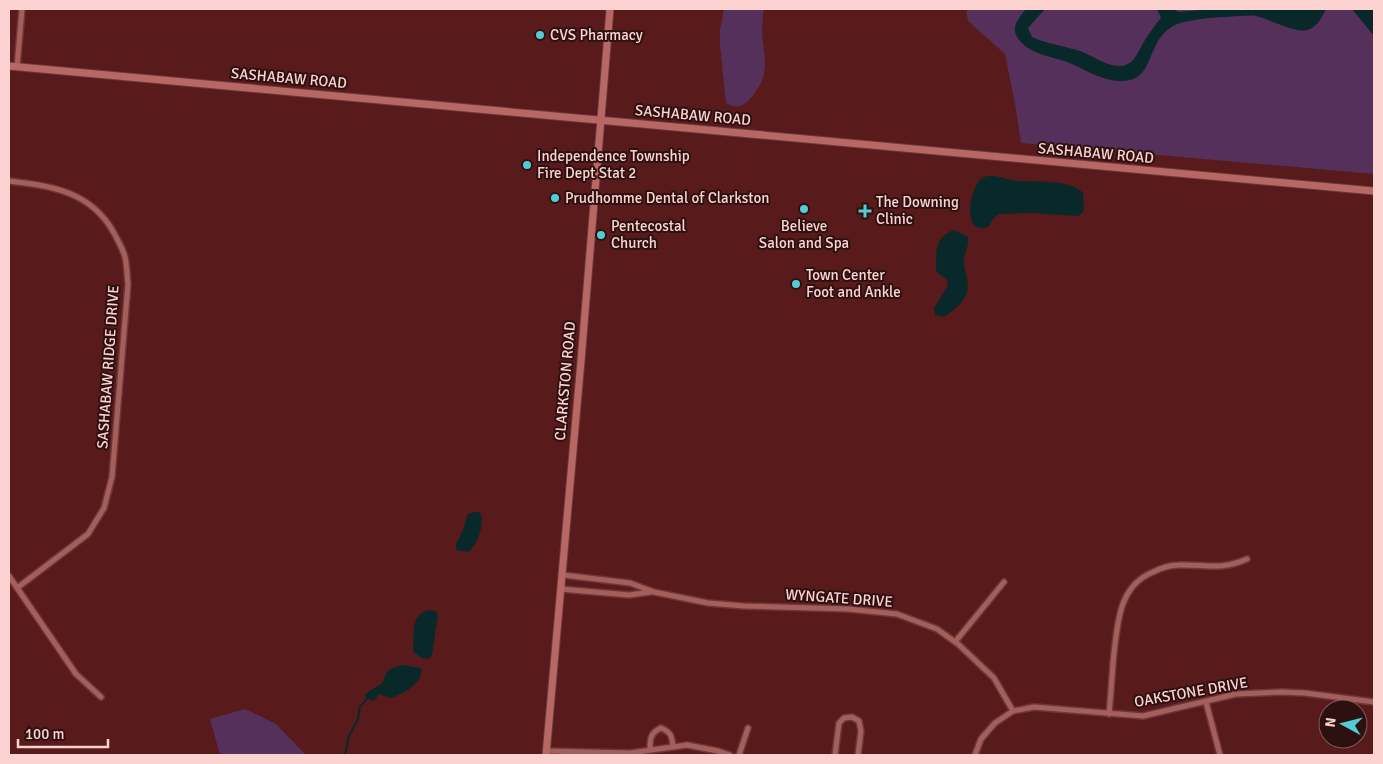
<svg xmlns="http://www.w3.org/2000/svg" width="1383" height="764" font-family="Signika,sans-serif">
  <rect width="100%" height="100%" fill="#591a1b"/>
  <path fill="#55305a" d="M724,9H764C763,15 762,22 762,29C763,59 773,72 750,99C742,108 735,108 726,103L720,45V30Z
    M966,9H1374V174L1021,143L1016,109L1005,54L968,21Z
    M245,709L276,724L306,755H220L210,719Z"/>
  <path fill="#09282a" d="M1026,9H1045L1028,28L1032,37C1048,44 1064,46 1080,51C1095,56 1118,76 1133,60C1138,54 1141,46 1145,40C1150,32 1155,25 1161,18L1157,9H1173L1179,12L1212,9H1326C1322,17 1317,28 1307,30C1294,33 1270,19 1256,16C1251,15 1246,16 1241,16C1225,17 1211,17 1195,20C1187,21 1177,23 1170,28C1143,47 1157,88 1111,80C1097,77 1085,70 1072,64C1056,57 1036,56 1023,44C1009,31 1015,22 1026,9Z
    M1352,9H1374V36Z
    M994,176C1001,177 1010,180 1017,181C1035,182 1070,179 1083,193L1084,211L1078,216L1032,213L999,214L994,218L988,227C960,235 970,187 982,178C985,176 990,176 994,176Z
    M954,230L968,237C970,246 963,254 964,264C965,272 968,279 968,287C967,301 954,310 944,317L935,315L934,308L947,287L948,281L936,271C937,252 933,238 954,230Z
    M475,512H480C485,525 478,542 469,552L456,550C455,541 460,538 463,530C465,525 465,520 468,514Z
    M428,610L436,611L438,615L432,655L430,658L424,659L414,653L413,650C415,634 409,617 428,610Z
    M402,665L421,668C424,683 403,694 390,698L379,694L374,701L366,698L365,695C370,689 377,688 382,683C385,680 384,676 387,672C390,668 397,667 402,665Z"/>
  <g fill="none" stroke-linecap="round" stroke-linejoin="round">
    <path stroke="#09282a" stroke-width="2" d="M345,755L349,736L358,719L360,706L364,703L368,697"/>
    <g stroke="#6d3739" stroke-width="8">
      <path id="street" d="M17,67L22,9
        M9,181C51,186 91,191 114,233C118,241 123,249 125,257C127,266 127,276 128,284L112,477L104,508L88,534L17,588
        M563,575L630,583L654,592L708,603L744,606L848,609L897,614L937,629L958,644L994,678L1013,711
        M9,576L76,674L101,697
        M561,589L629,595L651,592
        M955,642L1004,582
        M1206,702L1220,755
        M1109,714C1111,694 1112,673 1114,653C1118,621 1119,586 1153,572C1161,568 1170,565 1179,565C1206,564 1220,571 1247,559
        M650,750C650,739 650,733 661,728C671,732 672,736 673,747
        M546,751L630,753L687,745L718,751L730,755
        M739,755L748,728
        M835,755L839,723L844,718L852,717L859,721L861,731L858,755
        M975,755L981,739L995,723L1013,711L1034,707L1143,716L1236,694L1282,692L1305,693L1374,702"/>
    </g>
    <g stroke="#6d3739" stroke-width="9">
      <path id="secondary" d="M9,66L1374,191
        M546,755L581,361L610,9"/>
    </g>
    <use href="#street" stroke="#a45e5b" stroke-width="5"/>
    <use href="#secondary" stroke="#b76764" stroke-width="7"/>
  </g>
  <g fill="#52ccd6" stroke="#2d1110" stroke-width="2">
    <circle cx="540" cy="35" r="5"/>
    <circle cx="527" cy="165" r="5"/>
    <circle cx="555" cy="198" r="5"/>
    <circle cx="804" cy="209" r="5"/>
    <path d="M862.5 203.5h5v5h5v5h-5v5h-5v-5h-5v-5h5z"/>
    <circle cx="601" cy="235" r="5"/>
    <circle cx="796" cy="284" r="5"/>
  </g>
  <g text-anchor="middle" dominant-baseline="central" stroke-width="4" stroke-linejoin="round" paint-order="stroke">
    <g font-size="15" fill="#fcd3d0" stroke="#2d1110" text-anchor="start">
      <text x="550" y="35">CVS Pharmacy</text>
      <text x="537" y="156">Independence Township<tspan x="537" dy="17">Fire Dept Stat 2</tspan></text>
      <text x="565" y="198">Prudhomme Dental of Clarkston</text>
      <text x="876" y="202">The Downing<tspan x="876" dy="17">Clinic</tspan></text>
      <text x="611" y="226">Pentecostal<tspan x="611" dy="17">Church</tspan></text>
      <text x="804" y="226" text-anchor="middle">Believe<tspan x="804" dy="17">Salon and Spa</tspan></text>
      <text x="806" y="275">Town Center<tspan x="806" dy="17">Foot and Ankle</tspan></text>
    </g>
    <g font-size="15" fill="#fcd3d0" stroke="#2d1110">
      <text transform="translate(289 78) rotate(5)">SASHABAW ROAD</text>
      <text transform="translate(693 115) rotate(5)">SASHABAW ROAD</text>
      <text transform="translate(1096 153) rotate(5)">SASHABAW ROAD</text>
      <text transform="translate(108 367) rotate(-86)">SASHABAW RIDGE DRIVE</text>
      <text transform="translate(565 381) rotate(-85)">CLARKSTON ROAD</text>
      <text transform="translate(839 598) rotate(4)">WYNGATE DRIVE</text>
      <text transform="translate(1191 692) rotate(-10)">OAKSTONE DRIVE</text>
    </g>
  </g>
  <rect width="1383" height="764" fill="none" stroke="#fcd3d0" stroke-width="20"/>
  <g transform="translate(1343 724) rotate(277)"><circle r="24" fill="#2d1110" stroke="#805f5d"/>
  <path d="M0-4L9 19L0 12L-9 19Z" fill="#52ccd6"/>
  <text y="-8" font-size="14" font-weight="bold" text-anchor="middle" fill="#fcd3d0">N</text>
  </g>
  <path d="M18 739v8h90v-8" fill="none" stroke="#fcd3d0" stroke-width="2.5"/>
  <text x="25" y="739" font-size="15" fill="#fcd3d0" stroke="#2d1110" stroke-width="4" paint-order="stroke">100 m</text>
</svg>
